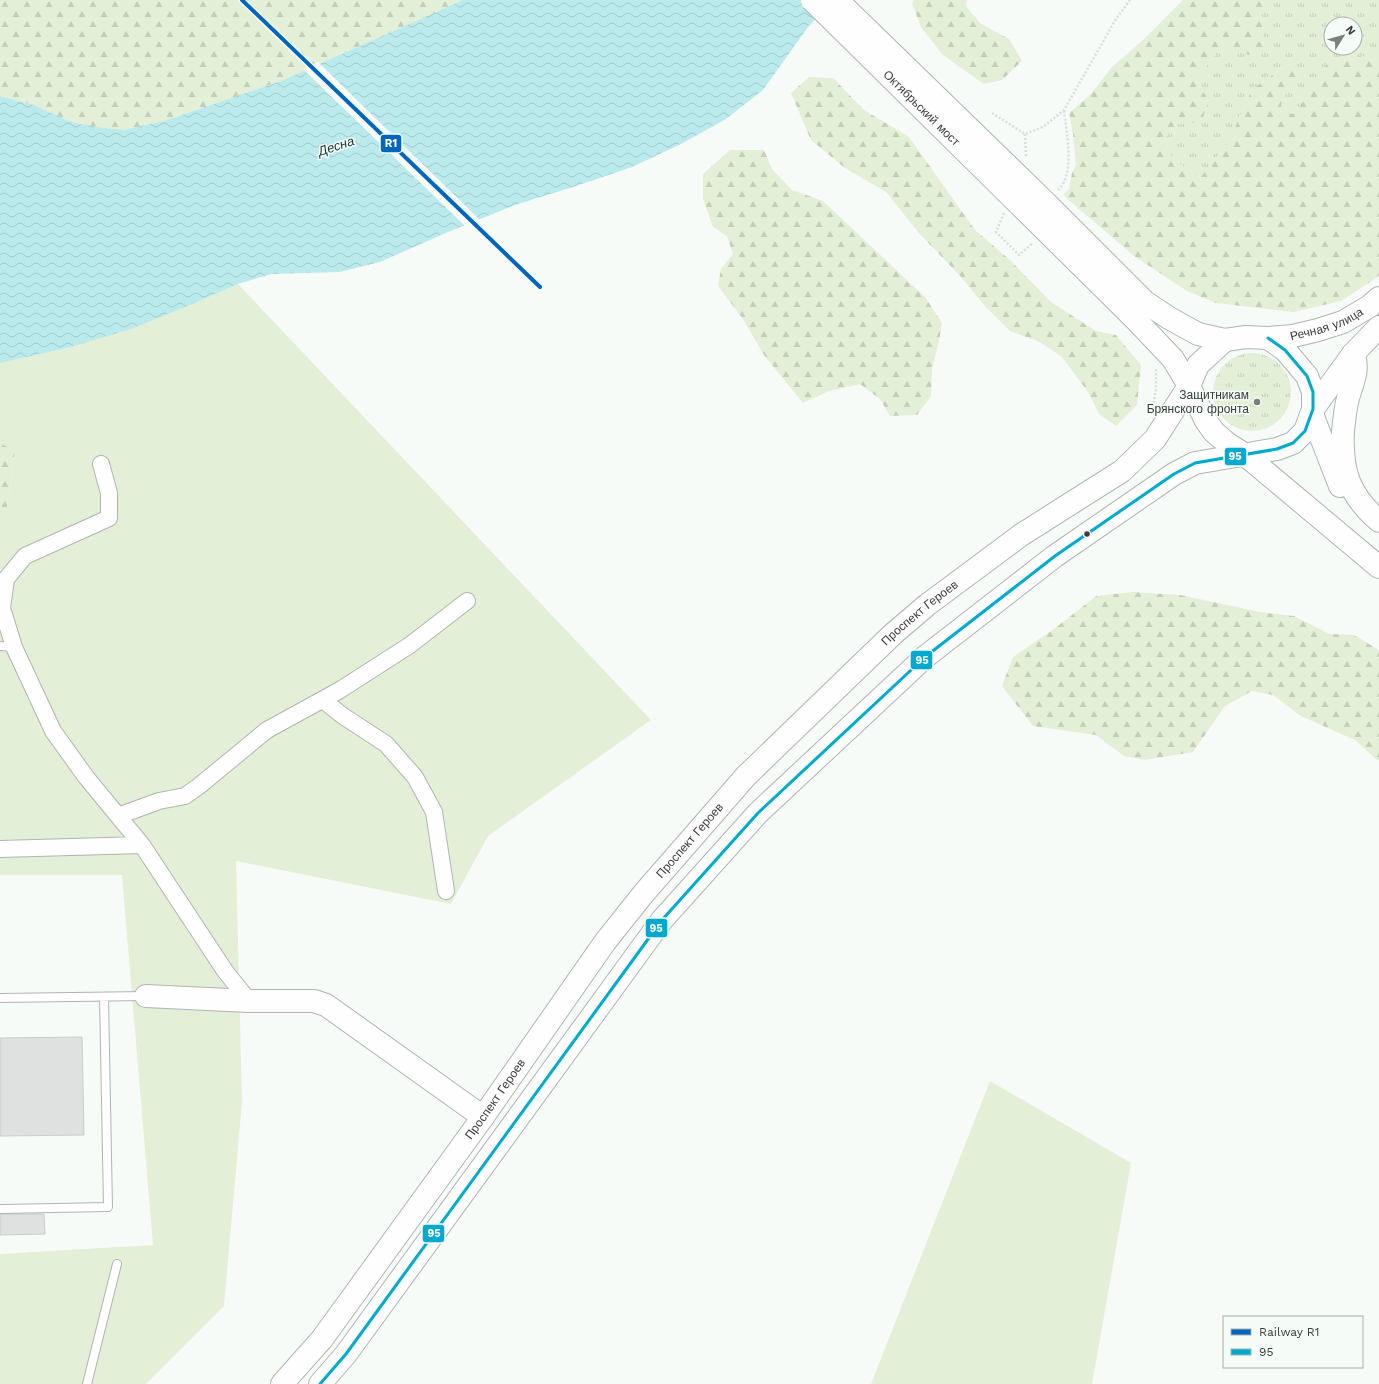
<svg xmlns="http://www.w3.org/2000/svg" width="1379" height="1384" font-family="'Work Sans',sans-serif">
  <defs>
    <pattern id="grass-tufts" width="24" height="20" patternUnits="userSpaceOnUse"><rect width="24" height="20" fill="#e3efd6"/><path d="M3 7l-1-3M5 7V3M7 7l1-3M15 17l-1-3M17 17v-4M19 17l1-3" fill="none" stroke="#c4ceb8"/></pattern>
    <pattern id="forest-firs" width="22" height="20" patternUnits="userSpaceOnUse"><rect width="22" height="20" fill="#e3efd6"/><path d="M5 1l3.5 6h-7zM16 11l3.5 6h-7z" fill="#c4ceb8"/></pattern>
    <pattern id="water-waves" width="16" height="10" patternUnits="userSpaceOnUse"><rect width="16" height="10" fill="#baeaec"/><path d="M0 5q4-4 8 0t8 0" fill="none" stroke="#a1cacb"/></pattern>
  </defs>
  <rect width="100%" height="100%" fill="#f6fbf8"/>
  <path fill="url(#grass-tufts)" fill-rule="evenodd" d="M1268,0H1379V60L1360,56L1310,93L1293,114H1281L1282,93L1299,76L1289,64L1252,89L1228,143L1200,178L1172,158L1164,139L1177,124L1209,101L1196,80L1217,52L1235,47H1264L1261,13ZM1331,24H1355V48H1331Z
    M1213 392a39 39 0 1 1 78 0a39 39 0 1 1-78 0Z"/>
  <path fill="url(#forest-firs)" d="M0,0H463L281,81L164,121L141,126L124,130L97,127L71,122L34,105L0,96Z
    M914,0H967L966,6L980,23L1009,39L1022,61L1002,80L984,84L943,55L921,27L912,4Z
    M1183,0H1268L1261,13L1264,47L1249,55L1235,48L1217,52L1196,80L1209,101L1201,122L1177,124L1164,139L1172,158L1200,178L1228,143L1252,89L1289,64L1299,76L1282,93L1281,113L1293,114L1310,93L1327,64L1360,56L1379,60V276L1341,301L1294,312L1216,303L1187,291L1134,256L1063,195L1069,189L1072,173L1076,165L1073,134L1069,113L1091,94L1112,67L1143,40Z
    M809,77L833,78L864,110L909,137L975,230L1011,261L1051,302L1096,331L1116,335L1141,365L1137,405L1116,426L1099,414L1088,392L1062,357L1040,342L1010,331L983,304L962,278L919,233L886,192L845,168L811,140L791,93Z
    M730,150H764L772,169L792,190L823,201L925,297L942,323L939,341L932,369L931,396L917,415L890,416L880,399L860,384L829,391L803,403L764,355L743,319L718,286L721,269L733,254L727,236L713,227L703,199V174Z
    M0,442L15,452L7,509L0,514Z
    M1133,592L1180,595L1260,612L1294,616L1329,634L1354,635L1379,650V760H1377L1355,740L1301,716L1273,695L1252,691L1225,706L1193,752L1145,760L1124,756L1096,735L1033,726L1002,686L1013,657L1054,629L1096,596Z"/>
  <path fill="#e3efd6" d="M238,284L651,720L488,836L451,904L236,861L242,1102L224,1306L146,1384H0V1254L153,1245L122,875H0V514L7,509L15,452L0,442V363L67,348L195,303Z
    M990,1081L1131,1163L1092,1384H871Z"/>
  <path fill="url(#water-waves)" d="M463,0H834L808,27L763,90L726,119L681,144L632,167L573,187L515,205L448,232L380,262L339,272L271,274L238,284L195,303L131,329L67,348L0,363V96L34,105L71,122L97,127L124,130L141,126L164,121L281,81Z"/>
  <path fill="#f6fbf8" d="M318,62L481,221L466,227L303,69Z"/>
  <path fill="#dee1df" stroke="#c9ccca" d="M82,1037L84,1135L0,1136V1038Z
    M0,1214H44L45,1234L0,1235Z"/>
  <g fill="none" stroke-linecap="round" stroke-linejoin="round">
    <g stroke="#b0b4b2" stroke-width="10">
      <path id="lane" d="M0,646L14,647
        M0,998L145,996
        M0,1209L108,1207L104,997
        M87,1384L117,1264"/>
    </g>
    <g stroke="#b0b4b2" stroke-width="18">
      <path id="street" d="M101,464L109,493V518L25,556L6,579L2,608L14,647L53,731L86,777L142,845L225,971L249,1001
        M323,700L343,716L386,744L415,777L434,812L446,891
        M118,816L159,801L185,796L199,786L267,730L340,690L410,645L467,601
        M0,849L142,845"/>
    </g>
    <g stroke="#b0b4b2" stroke-width="24">
      <path id="secondary" d="M146,996L249,1001H314L326,1005L483,1117"/>
    </g>
    <g stroke="#b0b4b2" stroke-width="24">
      <g id="primary">
        <path id="s1" d="M1045,202L1145,302L1169,318L1198,334L1225,340L1246,337L1268,338L1293,336L1318,330L1343,322L1370,306L1379,298"/>
        <path d="M1031,216L1136,320L1173,359L1189,386L1206,421L1214,432L1228,444L1244,454L1379,567"/>
        <path d="M1353,354C1360,369 1352,384 1348,398C1345,409 1344,421 1343,432C1341,471 1349,495 1379,521"/>
        <path d="M1313,409L1353,354L1379,327"/>
        <path d="M1312,414L1340,486"/>
        <path id="s2" d="M282,1384L322,1339L483,1117L605,942L644,893L746,776L893,634L927,605L1021,535L1122,471L1155,439L1189,386L1198,365L1225,340"/>
        <path d="M320,1384L346,1354L662,920L758,813L925,657L1055,556L1174,474L1195,463L1277,449L1293,443L1305,431L1313,409V392L1307,376L1285,350L1268,338"/>
      </g>
    </g>
    <path stroke="#dcdddd" stroke-width="2.5" stroke-dasharray="2 2" stroke-linecap="butt" d="M992,113L1025,134L1043,127L1064,110L1116,19L1130,0
      M1025,134L1026,158
      M1058,190C1076,174 1066,132 1064,110
      M1004,213L996,232L1019,255L1033,243
      M1153,407L1156,389V368"/>
    <use href="#lane" stroke="#fefefe" stroke-width="8"/>
    <use href="#street" stroke="#fefefe" stroke-width="16"/>
    <use href="#secondary" stroke="#fefefe" stroke-width="22"/>
    <use href="#primary" stroke="#fefefe" stroke-width="22"/>
    <g stroke="#b0b4b2" stroke-width="24" stroke-linecap="butt">
      <g id="primary-bridge">
        <path id="s3" d="M812,0L1031,216"/>
        <path d="M837,0L1045,202"/>
      </g>
    </g>
    <use href="#primary-bridge" stroke="#fefefe" stroke-width="22"/>
    <g stroke="#f5fcf8" stroke-width="6">
      <path id="bus-1" d="M320,1384L346,1354L662,920L758,813L925,657L1055,556L1174,474L1195,463L1277,449L1293,443L1305,431L1313,409V392L1307,376L1285,350L1268,338"/>
    </g>
    <use href="#bus-1" stroke="#00a9ce" stroke-width="3"/>
    <g stroke="#f5fcf8" stroke-width="7">
      <path id="rail-1" d="M242,0L540,287"/>
    </g>
    <use href="#rail-1" stroke="#0065bd" stroke-width="4"/>
  </g>
  <circle fill="#7b7f7c" stroke="#f5fcf8" stroke-width="1.5" cx="1257" cy="402" r="4"/>
  <circle fill="#393c3a" stroke="#f5fcf8" stroke-width="1.5" cx="1087" cy="534" r="3.5"/>
  <g text-anchor="middle" dominant-baseline="central" stroke-width="3" stroke-linejoin="round" paint-order="stroke">
    <g font-size="12" fill="#393c3a" stroke="#f5fcf8">
      <text stroke="none"><textPath href="#s3" startOffset="154">Октябрьский мост</textPath></text>
      <text stroke="none"><textPath href="#s1" startOffset="335">Речная улица</textPath></text>
      <text stroke="none"><textPath href="#s2" startOffset="1004">Проспект Героев</textPath></text>
      <text stroke="none"><textPath href="#s2" startOffset="680">Проспект Героев</textPath></text>
      <text stroke="none"><textPath href="#s2" startOffset="356">Проспект Героев</textPath></text>
    </g>
    <g font-size="12" fill="#393c3a" stroke="#f5fcf8" text-anchor="end">
      <text x="1249" y="395">Защитникам<tspan x="1249" dy="14">Брянского фронта</tspan></text>
    </g>
    <g font-size="13" font-style="italic" fill="#153538" stroke="#f5fcf8">
      <text transform="translate(336 146) rotate(-18)">Десна</text>
    </g>
  </g>
  <g stroke="#f5fcf8" stroke-width="1.5">
    <rect x="380" y="134" width="22" height="19" rx="4" fill="#0065bd"/>
    <rect x="1224" y="447" width="23" height="19" rx="4" fill="#00a9ce"/>
    <rect x="910" y="650" width="23" height="20" rx="4" fill="#00a9ce"/>
    <rect x="645" y="918" width="23" height="20" rx="4" fill="#00a9ce"/>
    <rect x="422" y="1224" width="23" height="19" rx="4" fill="#00a9ce"/>
  </g>
  <g font-size="11" text-anchor="middle" font-weight="bold" fill="#fff">
    <text x="391" y="147">R1</text>
    <text x="1235" y="460">95</text>
    <text x="922" y="664">95</text>
    <text x="656" y="932">95</text>
    <text x="434" y="1237">95</text>
  </g>
  <rect x="1223" y="1316" width="140" height="52" fill="#f5fcf8" stroke="#aaafac"/>
  <rect x="1231" y="1329" width="20" height="6" fill="#0065bd" stroke="#aaafac"/>
  <text x="1259" y="1336" font-size="12" fill="#393c3a">Railway R1</text>
  <rect x="1231" y="1349" width="20" height="6" fill="#00a9ce" stroke="#aaafac"/>
  <text x="1259" y="1356" font-size="12" fill="#393c3a">95</text>
  <g transform="translate(1343 36) rotate(53)"><circle r="19" fill="#f5fcf8" stroke="#aaafac"/>
  <path d="M0-3L7 15L0 10L-7 15Z" fill="#7b7f7c"/>
  <text y="-6" font-size="11" font-weight="bold" text-anchor="middle" fill="#393c3a">N</text>
  </g>
</svg>
